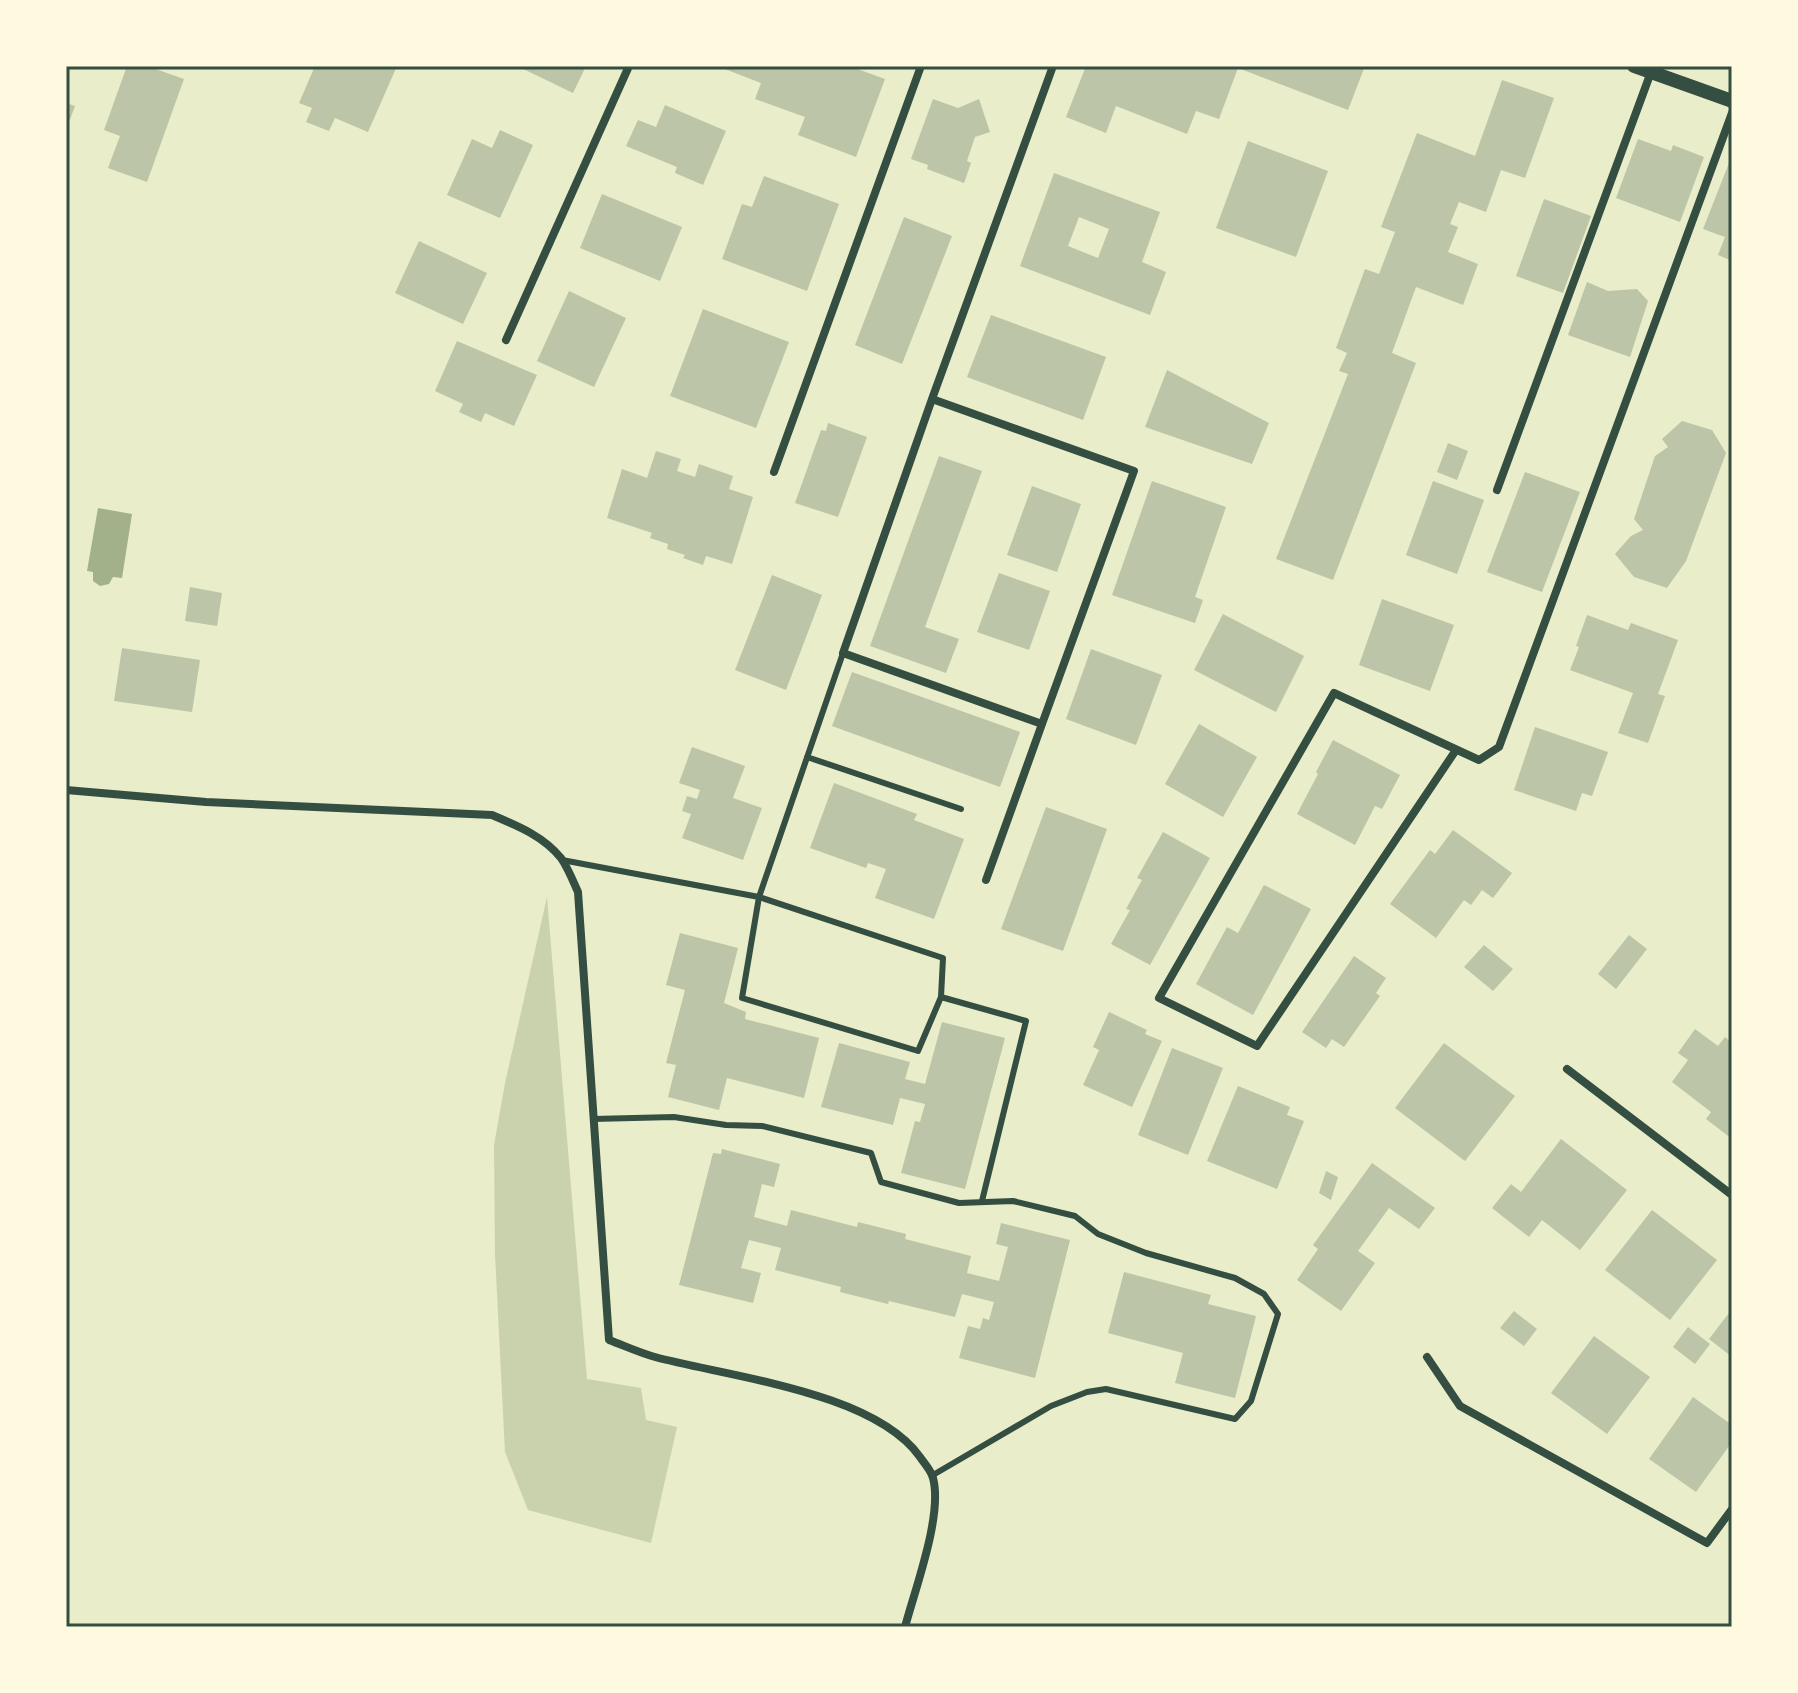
<svg xmlns="http://www.w3.org/2000/svg" width="1798" height="1693" font-family="'Space Grotesk',sans-serif">
  <rect width="100%" height="100%" fill="#e9edc9"/>
  <path fill="#cad2ad" d="M547,897L587,1379L641,1388L646,1420L677,1427L651,1543L528,1510L505,1452L495,1254L494,1145L505,1083Z"/>
  <path fill="#a3b18a" d="M98,508L132,514L122,578L113,577L109,584L100,586L93,581V572L87,571Z"/>
  <path fill="#bcc5a7" fill-rule="evenodd" d="M127,66H147L184,79L147,182L108,168L120,136L104,130Z
    M315,66H397L368,132L335,118L329,131L306,122L312,108L299,103Z
    M517,66H586L573,93Z
    M717,66H849L885,79L856,157L798,135L805,117L755,99L761,83Z
    M1086,66H1365L1348,110L1238,68L1219,119L1196,111L1187,134L1116,106L1106,133L1066,117Z
    M1502,80L1554,98L1525,178L1501,170L1486,212L1459,202L1450,224L1458,227L1448,252L1478,264L1463,305L1416,287L1392,353L1416,363L1333,580L1276,559L1348,374L1339,371L1347,353L1336,348L1365,269L1379,274L1395,232L1381,227L1417,133L1475,156Z
    M933,99L958,108L979,99L990,132L975,137L967,161L971,163L964,183L927,169L928,165L911,159Z
    M66,103L75,106L66,130Z
    M665,105L726,131L703,185L675,173L677,167L626,146L638,120L656,127Z
    M500,130L533,145L500,218L447,195L472,139L492,148Z
    M1638,139L1671,151L1673,145L1704,157L1680,222L1616,198Z
    M1248,141L1328,171L1296,257L1216,228Z
    M1729,163L1732,164V261L1718,255L1725,237L1703,229Z
    M1054,173L1160,212L1142,262L1166,272L1150,315L1020,266ZM1079,217L1109,229L1098,258L1068,246Z
    M764,176L839,204L807,291L722,259L742,204L752,207Z
    M602,194L682,227L660,281L580,248Z
    M1544,199L1591,216L1563,293L1516,276Z
    M904,217L952,236L902,364L855,345Z
    M419,241L487,273L463,324L395,293Z
    M1587,282L1608,291L1637,289L1648,301L1630,357L1568,335Z
    M569,291L626,318L594,387L537,361Z
    M703,309L789,342L756,428L670,396Z
    M991,315L1106,357L1083,420L967,377Z
    M457,341L537,375L514,426L485,413L481,422L459,412L463,404L435,391Z
    M1167,370L1269,423L1252,464L1145,427Z
    M1682,421L1712,430L1726,453L1686,561L1667,588L1634,577L1615,554L1631,536L1643,530L1634,519L1655,456L1668,447L1662,439Z
    M828,423L867,437L838,517L795,503L821,430L826,431Z
    M1448,443L1468,451L1457,480L1437,472Z
    M656,451L681,459L677,471L695,477L699,464L733,476L729,489L753,497L732,564L706,556L703,565L683,558L685,555L667,549L668,544L650,538L652,533L607,518L622,469L647,478Z
    M939,456L982,471L925,627L959,639L946,673L870,646Z
    M1525,472L1580,492L1542,592L1487,572Z
    M1152,481L1226,507L1195,597L1203,600L1195,623L1112,595Z
    M1433,481L1484,500L1457,574L1406,555Z
    M1032,486L1081,504L1057,572L1007,555Z
    M999,573L1050,591L1029,650L977,632Z
    M772,575L822,595L786,690L735,670Z
    M190,587L222,593L217,626L185,621Z
    M1382,599L1454,625L1430,691L1359,665Z
    M1223,614L1304,656L1276,712L1194,670Z
    M1587,615L1628,630L1631,623L1678,640L1658,694L1665,696L1648,743L1618,733L1633,693L1570,670L1579,647L1576,646Z
    M122,648L200,660L192,712L114,701Z
    M1091,649L1162,675L1136,745L1066,719Z
    M852,672L1020,732L1000,787L832,726Z
    M1199,724L1257,757L1223,817L1165,784Z
    M1535,727L1608,752L1592,796L1582,793L1576,811L1514,790Z
    M1333,740L1400,775L1382,809L1375,806L1355,845L1297,814L1318,774L1316,772Z
    M692,747L745,766L733,798L762,808L743,860L682,838L691,814L682,811L687,796L697,799L700,790L679,783Z
    M834,783L917,814L914,820L964,839L934,919L875,898L886,869L868,863L866,868L810,848Z
    M1046,807L1107,829L1063,951L1001,929Z
    M1453,830L1512,873L1493,898L1482,890L1471,905L1464,900L1436,938L1390,904L1430,850L1435,854Z
    M1163,832L1210,858L1150,965L1111,944L1130,910L1126,909L1142,880L1137,878Z
    M1264,885L1311,909L1253,1015L1196,984L1227,927L1238,933Z
    M680,933L738,948L724,1003L746,1012L745,1019L819,1038L804,1098L727,1078L719,1110L668,1097L676,1065L666,1063L685,990L666,985Z
    M1629,935L1647,949L1616,989L1598,974Z
    M1484,945L1513,969L1493,991L1464,967Z
    M1354,956L1386,978L1376,993L1380,996L1344,1047L1332,1039L1326,1048L1302,1032Z
    M1109,1012L1147,1030L1145,1034L1162,1041L1132,1107L1083,1085L1099,1050L1093,1047Z
    M942,1022L1005,1038L965,1189L901,1173L915,1121L920,1122L925,1104L900,1098L893,1125L821,1107L839,1043L910,1062L905,1079L925,1084Z
    M1695,1029L1718,1046L1725,1037L1732,1043V1139L1706,1119L1711,1112L1672,1082L1688,1060L1678,1053Z
    M1444,1043L1515,1096L1465,1161L1395,1108Z
    M1172,1048L1223,1068L1188,1155L1138,1135Z
    M1238,1086L1290,1107L1287,1115L1304,1121L1277,1189L1207,1161Z
    M1561,1139L1627,1190L1580,1250L1542,1220L1529,1237L1492,1208L1511,1184L1521,1192Z
    M722,1149L780,1164L774,1187L762,1184L754,1217L787,1226L791,1210L857,1227L858,1222L906,1234L905,1239L971,1256L967,1273L999,1281L1008,1247L996,1244L1001,1223L1070,1240L1035,1378L959,1358L968,1326L980,1329L983,1318L989,1320L994,1302L962,1294L955,1317L889,1301L888,1304L840,1292L841,1287L775,1270L781,1248L749,1240L741,1268L761,1273L753,1303L679,1285L713,1153L721,1154Z
    M1372,1163L1435,1208L1419,1229L1389,1208L1358,1251L1375,1263L1341,1311L1297,1280L1318,1249L1313,1245Z
    M1326,1171L1338,1177L1331,1200L1319,1193Z
    M1652,1210L1717,1260L1670,1320L1605,1270Z
    M1124,1272L1211,1295L1208,1304L1256,1316L1235,1398L1175,1383L1183,1353L1108,1333Z
    M1732,1309V1357L1709,1339Z
    M1514,1311L1537,1329L1524,1346L1500,1328Z
    M1688,1327L1710,1344L1695,1364L1673,1347Z
    M1594,1336L1650,1377L1607,1434L1551,1393Z
    M1693,1397L1732,1425V1442L1696,1492L1649,1459Z"/>
  <g fill="none" stroke-linecap="round" stroke-linejoin="round">
    <path stroke="#344e41" stroke-width="6" d="M843,653L759,897L742,998L918,1051L941,997
      M807,757L961,809
      M562,860L759,897L943,958L941,997L1026,1021L982,1201
      M593,1119L674,1117L726,1125L762,1126L871,1153L881,1182L959,1203L1013,1201L1075,1216L1098,1234L1146,1253L1235,1278L1264,1294L1278,1314L1251,1401L1235,1419L1106,1389L1087,1392L1051,1406L933,1475"/>
    <path stroke="#344e41" stroke-width="8" d="M506,340L629,66
      M932,399L1134,471L1042,724L843,653L932,399L1053,66
      M774,472L921,66
      M1497,490L1651,72
      M1456,750L1257,1046L1159,998L1334,693L1479,760L1499,747L1732,113
      M66,790L206,802L492,815C518,826 543,836 561,858C568,868 573,881 578,892L609,1340C625,1346 640,1353 655,1357C730,1377 874,1392 920,1457C924,1463 931,1470 933,1478C943,1515 915,1589 905,1627
      M986,880L1042,724
      M1567,1069L1732,1195
      M1427,1357L1460,1406L1707,1543L1732,1509"/>
    <path stroke="#344e41" stroke-width="14" d="M1634,66L1732,101"/>
  </g>
  <rect width="1798" height="1693" fill="none" stroke="#fefae0" stroke-width="136"/>
  <rect x="68" y="68" width="1662" height="1557" fill="none" stroke="#344e41" stroke-width="3"/>
</svg>
